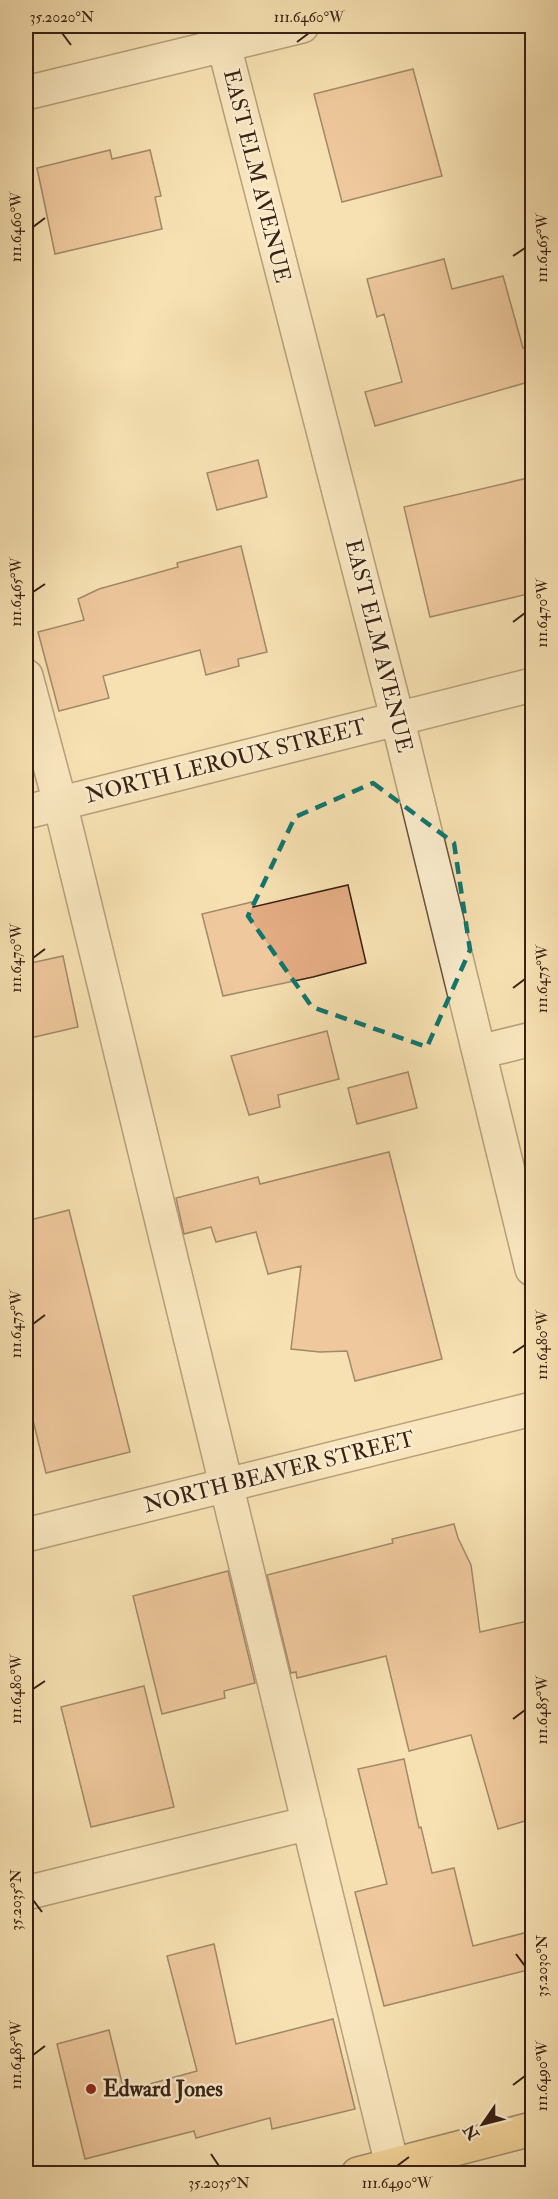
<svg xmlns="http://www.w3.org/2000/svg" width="558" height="2199" font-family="'IM FELL Double Pica',serif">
  <rect width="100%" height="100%" fill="#f7e1b2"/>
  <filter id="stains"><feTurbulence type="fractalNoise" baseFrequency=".00333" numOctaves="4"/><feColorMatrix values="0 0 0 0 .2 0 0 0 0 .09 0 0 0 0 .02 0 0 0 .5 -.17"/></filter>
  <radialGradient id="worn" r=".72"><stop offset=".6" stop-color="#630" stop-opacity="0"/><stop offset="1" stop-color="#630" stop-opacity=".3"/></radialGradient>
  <path fill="#e4ac83" stroke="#382115" stroke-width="1.5" d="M413,69L442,176L342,202L314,94Z
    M110,150L112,159L150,150L161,196L155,197L162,229L55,254L37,168Z
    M444,259L452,289L503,276L523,348L532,346V381L375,426L365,392L402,382L384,314L377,317L367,279Z
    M258,460L267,497L217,510L207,473Z
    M532,477V593L430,617L404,507Z
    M241,546L267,652L238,659L239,666L206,675L200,650L103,676L109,698L59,711L38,632L84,620L78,599L99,589L178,567L177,563Z
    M348,885L366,963L313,977L223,996L202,914L252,902L253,907Z
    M63,956L78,1027L26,1039V964Z
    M327,1031L339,1079L278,1095L280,1107L249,1115L231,1056Z
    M408,1072L417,1108L357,1124L348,1088Z
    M389,1152L442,1359L355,1381L347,1351L320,1352L291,1349L301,1266L268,1274L256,1232L216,1242L211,1227L184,1234L176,1198L258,1177L260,1184Z
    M69,1210L130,1452L46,1473L26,1392V1221Z
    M454,1524L458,1538L471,1565L480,1632L532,1620V1819L498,1829L471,1735L409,1751L386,1656L297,1678L296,1672L291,1673L267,1575L393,1543L392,1539Z
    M228,1571L255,1683L224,1691L225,1698L162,1714L133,1596Z
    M144,1686L174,1807L91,1827L61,1707Z
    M404,1759L419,1828L421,1827L432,1873L454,1868L473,1946L532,1931V1969L384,2006L355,1892L387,1884L358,1769Z
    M214,1944L236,2044L333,2019L355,2109L272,2129L270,2118L196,2138L194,2131L85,2159L57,2044L109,2030L124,2091L197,2071L167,1956Z"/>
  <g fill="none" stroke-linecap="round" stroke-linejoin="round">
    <g stroke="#68513c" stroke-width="36">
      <path id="minor" d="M219,26L397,717L532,1269
        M26,93L302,26
        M26,676L60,803L392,2165
        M26,812L532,685
        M479,1052L532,1039
        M26,1535L532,1409
        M26,1893L309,1823"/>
    </g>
    <g stroke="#382115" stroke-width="36">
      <path id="major" d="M358,2174L532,2129"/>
    </g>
    <use href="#minor" stroke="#faeccd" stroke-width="33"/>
    <use href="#major" stroke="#ecc079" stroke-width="33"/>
  </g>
  <path d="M0 0H558V2199H0ZM373,783L454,843L470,950L427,1047L312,1007L248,916L295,817Z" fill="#f7e1b2" fill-opacity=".55" fill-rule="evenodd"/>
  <path fill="none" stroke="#0f766e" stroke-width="4.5" stroke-dasharray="12 8" stroke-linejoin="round" d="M373,783L454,843L470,950L427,1047L312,1007L248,916L295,817Z"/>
  <path fill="none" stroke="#382115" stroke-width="2" d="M62,33L71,45M297,42L309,33M33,227L45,218M513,256L525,248M33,592L45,584M513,622L525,613M33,958L45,949M513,988L525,979M33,1324L45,1315M513,1353L525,1345M33,1689L45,1681M513,1719L525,1710M33,1900L42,1912M516,1954L525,1966M33,2055L45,2046M513,2085L525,2076M211,2154L219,2166M397,2166L409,2157"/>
  <circle fill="#8f2418" stroke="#faeccd" stroke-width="2" cx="91" cy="2089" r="6"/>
  <g text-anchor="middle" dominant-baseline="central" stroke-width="5" stroke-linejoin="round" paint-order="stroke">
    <g font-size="22" fill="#382115" stroke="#faeccd">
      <text transform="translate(257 176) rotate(76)">EAST ELM AVENUE</text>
      <text transform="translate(379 646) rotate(76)">EAST ELM AVENUE</text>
      <text transform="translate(226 761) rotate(-14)">NORTH LEROUX STREET</text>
      <text transform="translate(279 1472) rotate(-14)">NORTH BEAVER STREET</text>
    </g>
    <g font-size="22" font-weight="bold" fill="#382115" stroke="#faeccd" text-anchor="start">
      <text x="103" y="2089">Edward Jones</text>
    </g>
  </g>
  <rect width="558" height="2199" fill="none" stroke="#f7e1b2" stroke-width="66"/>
  <g transform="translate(483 2124) rotate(235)" stroke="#faeccd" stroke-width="4.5" paint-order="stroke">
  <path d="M0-4.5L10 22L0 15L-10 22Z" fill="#382115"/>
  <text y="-9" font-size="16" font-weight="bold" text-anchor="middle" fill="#382115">N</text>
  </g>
  <rect x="33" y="33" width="492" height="2133" fill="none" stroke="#382115" stroke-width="2"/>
  <g font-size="15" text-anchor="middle" fill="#382115">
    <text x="62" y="22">35.2020°N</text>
    <text x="309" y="22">111.6460°W</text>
    <text transform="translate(16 227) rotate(-90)" y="5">111.6460°W</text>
    <text transform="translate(542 248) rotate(-90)" y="5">111.6465°W</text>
    <text transform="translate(16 592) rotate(-90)" y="5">111.6465°W</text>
    <text transform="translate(542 613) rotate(-90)" y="5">111.6470°W</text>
    <text transform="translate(16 958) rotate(-90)" y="5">111.6470°W</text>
    <text transform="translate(542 979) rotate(-90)" y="5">111.6475°W</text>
    <text transform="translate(16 1324) rotate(-90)" y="5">111.6475°W</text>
    <text transform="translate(542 1345) rotate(-90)" y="5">111.6480°W</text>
    <text transform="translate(16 1689) rotate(-90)" y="5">111.6480°W</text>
    <text transform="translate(542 1710) rotate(-90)" y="5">111.6485°W</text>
    <text transform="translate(16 1900) rotate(-90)" y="5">35.2035°N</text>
    <text transform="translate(542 1966) rotate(-90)" y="5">35.2030°N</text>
    <text transform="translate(16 2055) rotate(-90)" y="5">111.6485°W</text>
    <text transform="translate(542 2076) rotate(-90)" y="5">111.6490°W</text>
    <text x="219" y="2188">35.2035°N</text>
    <text x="397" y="2188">111.6490°W</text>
  </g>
  <rect width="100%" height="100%" filter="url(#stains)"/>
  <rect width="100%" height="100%" fill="url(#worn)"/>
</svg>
